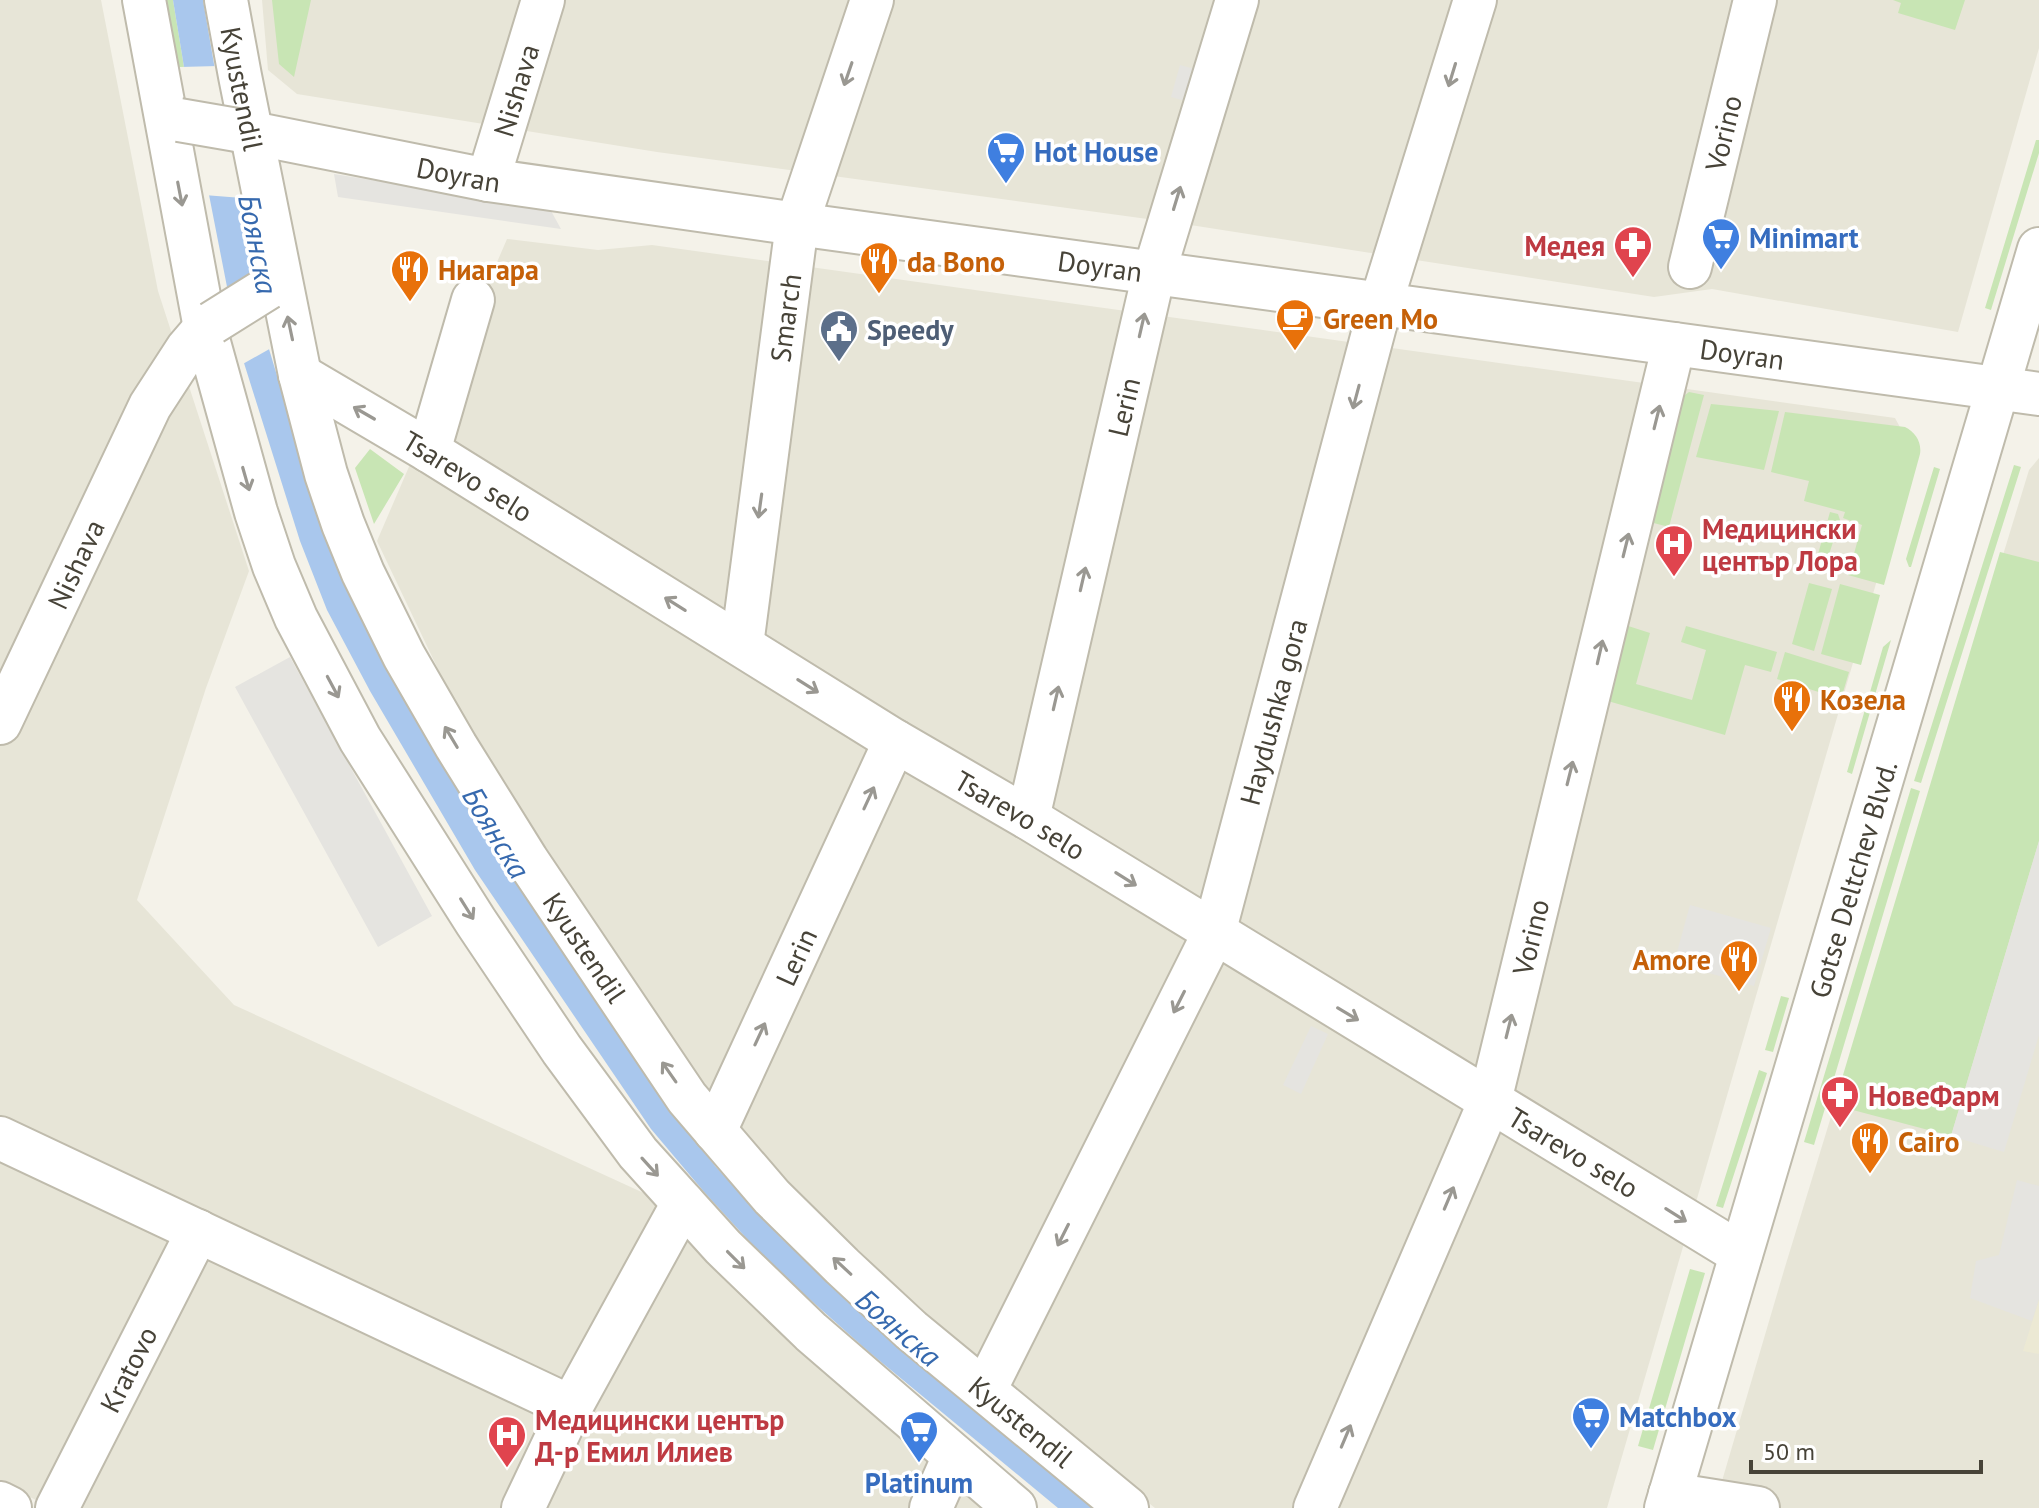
<svg xmlns="http://www.w3.org/2000/svg" width="2039" height="1508" font-family="'PT Sans',sans-serif">
  <rect width="100%" height="100%" fill="#f4f2e9"/>
  <path fill="#e7e5d7" d="M0,0H101L158,291L249,571L206,688L137,900L234,1005L659,1200L992,1508H52L0,1482Z
    M262,0H2039V48L1958,332L1712,289L1654,297L1184,224L657,152L297,94L268,70Z
    M507,239L598,250L652,245L1895,418L1914,453L1607,1508H1155L1009,1391L805,1213L691,1076L466,728L377,541Z
    M2039,458V1508H1714L1785,1267L2029,470Z"/>
  <path fill="#ece9d4" d="M2039,1300V1354L2023,1351Z"/>
  <path fill="#c8e5b4" d="M165,0H173L184,67H177Z
    M272,0H311L294,77L279,64Z
    M1893,0H1965L1955,30L1898,13L1901,3Z
    M2036,140H2039V153L1991,310L1985,308Z
    M1689,392L1704,395L1669,527L1642,520L1668,408Z
    M1711,404L1779,411L1764,470L1696,457Z
    M1785,412L1905,427C1915,432 1922,442 1920,454L1884,585L1848,575L1862,525L1843,518L1845,512L1804,501L1809,481L1771,472Z
    M370,449L404,474L374,524L355,468Z
    M2014,465L2021,467L1921,783L1914,781Z
    M1934,467L1940,469L1911,567H1909L1906,559Z
    M1830,512L1838,514L1840,520L1826,564L1816,561Z
    M2000,552L2039,562V841L1951,1136L1834,1105Z
    M1809,583L1832,589L1814,651L1792,644Z
    M1840,584L1880,595L1861,665L1821,654Z
    M1622,624L1650,633L1636,684L1692,700L1706,650L1681,642L1686,626L1777,652L1771,672L1745,665L1725,735L1601,699Z
    M1891,640L1852,774L1847,772L1883,647Z
    M1785,652L1849,672L1841,699L1777,679Z
    M1911,788L1920,791L1814,1145L1804,1142Z
    M1781,996L1789,998L1773,1052L1765,1050Z
    M1759,1070L1767,1073L1723,1208L1716,1206Z
    M1690,1269L1705,1273L1653,1450L1638,1446Z"/>
  <path fill="#e5e4e0" d="M1180,65L1205,72L1195,104L1171,97Z
    M334,174L550,209L561,229L338,197Z
    M290,657L432,916L378,947L235,687Z
    M2039,841V1035L2004,1152L1951,1136Z
    M1690,905L1771,928L1754,986L1674,963Z
    M1311,1026L1328,1034L1301,1094L1283,1085Z
    M2017,1180L2039,1186V1299L2032,1321L1970,1298L1976,1261L1999,1255Z"/>
  <path fill="#a9c7ed" d="M173,0H203L237,198L269,349L321,522L351,599L395,683L498,854L665,1103L716,1167L781,1238L864,1313L1098,1508H1058L869,1352L770,1264L705,1193L651,1129L475,870L370,691L327,610L300,541L244,363L229,297L184,67Z"/>
  <path fill="#f4f2e9" d="M218,66L242,198L204,195L180,67Z
    M257,276L273,347L241,365L224,296Z"/>
  <g fill="none" stroke-linecap="round" stroke-linejoin="round">
    <g stroke="#bfbbac" stroke-width="46">
      <g id="minor">
        <path d="M144,0L205,328L256,512L274,566L296,618L360,739L476,922L562,1050L638,1153L723,1247L811,1332L1015,1508"/>
        <path id="s1" d="M226,0L240,76L300,375L326,474L343,524L363,573L404,656L456,746L527,860L687,1098L772,1197L842,1266L911,1330L1127,1508"/>
        <path id="s2" d="M237,130L488,180L797,224L2039,394"/>
        <path id="s3" d="M488,180L543,0"/>
        <path id="s4" d="M1690,267L1755,0"/>
        <path id="s5" d="M300,375L429,451L895,741L1028,818L1741,1254"/>
        <path d="M429,451L473,300"/>
        <path id="s6" d="M742,645L797,224L872,0"/>
        <path id="s7" d="M0,723L150,406L187,349L205,328L212,323"/>
        <path id="s8" d="M1028,818L1154,273L1237,0"/>
        <path id="s9" d="M715,1131L895,741"/>
        <path d="M0,1138L571,1407"/>
        <path id="s10" d="M985,1390L1214,933L1381,303L1475,0"/>
        <path d="M1670,1494L1758,1508"/>
        <path d="M0,1503L10,1508"/>
        <path id="s11" d="M57,1508L198,1231"/>
        <path d="M523,1508L571,1407L683,1203"/>
        <path d="M931,1508L954,1456"/>
        <path id="s12" d="M1315,1508L1490,1101L1674,344"/>
        <path id="s13" d="M1666,1508L2039,249"/>
      </g>
    </g>
    <use href="#minor" stroke="#fff" stroke-width="42"/>
    <g stroke="#bfbbac" stroke-width="46" stroke-linecap="butt">
      <path id="minor-bridge" d="M179,120L237,130
        M212,323L268,288"/>
    </g>
    <use href="#minor-bridge" stroke="#fff" stroke-width="42"/>
  </g>
  <defs><path id="oneway-shaft" d="M-6 0H5M1.5-3L5.5 0L1.5 3" fill="none" stroke-width="1.6" stroke-linecap="round" stroke-linejoin="round" transform="scale(2)"/></defs>
  <g stroke="#9a9892">
    <use href="#oneway-shaft" transform="translate(848 74) rotate(109)"/>
    <use href="#oneway-shaft" transform="translate(1452 75) rotate(107)"/>
    <use href="#oneway-shaft" transform="translate(180 194) rotate(79)"/>
    <use href="#oneway-shaft" transform="translate(1177 198) rotate(-73)"/>
    <use href="#oneway-shaft" transform="translate(1142 325) rotate(-77)"/>
    <use href="#oneway-shaft" transform="translate(290 328) rotate(-102)"/>
    <use href="#oneway-shaft" transform="translate(1356 397) rotate(105)"/>
    <use href="#oneway-shaft" transform="translate(364 413) rotate(-150)"/>
    <use href="#oneway-shaft" transform="translate(1657 417) rotate(-76)"/>
    <use href="#oneway-shaft" transform="translate(246 479) rotate(74)"/>
    <use href="#oneway-shaft" transform="translate(760 506) rotate(98)"/>
    <use href="#oneway-shaft" transform="translate(1626 545) rotate(-76)"/>
    <use href="#oneway-shaft" transform="translate(1083 579) rotate(-77)"/>
    <use href="#oneway-shaft" transform="translate(675 604) rotate(-148)"/>
    <use href="#oneway-shaft" transform="translate(1600 652) rotate(-77)"/>
    <use href="#oneway-shaft" transform="translate(808 686) rotate(32)"/>
    <use href="#oneway-shaft" transform="translate(333 687) rotate(62)"/>
    <use href="#oneway-shaft" transform="translate(1056 698) rotate(-77)"/>
    <use href="#oneway-shaft" transform="translate(451 737) rotate(-121)"/>
    <use href="#oneway-shaft" transform="translate(1570 773) rotate(-76)"/>
    <use href="#oneway-shaft" transform="translate(869 798) rotate(-65)"/>
    <use href="#oneway-shaft" transform="translate(1126 879) rotate(32)"/>
    <use href="#oneway-shaft" transform="translate(467 909) rotate(58)"/>
    <use href="#oneway-shaft" transform="translate(1179 1002) rotate(117)"/>
    <use href="#oneway-shaft" transform="translate(1348 1014) rotate(31)"/>
    <use href="#oneway-shaft" transform="translate(1509 1026) rotate(-76)"/>
    <use href="#oneway-shaft" transform="translate(760 1034) rotate(-65)"/>
    <use href="#oneway-shaft" transform="translate(669 1072) rotate(-125)"/>
    <use href="#oneway-shaft" transform="translate(650 1167) rotate(48)"/>
    <use href="#oneway-shaft" transform="translate(1449 1198) rotate(-67)"/>
    <use href="#oneway-shaft" transform="translate(1676 1215) rotate(32)"/>
    <use href="#oneway-shaft" transform="translate(1063 1235) rotate(117)"/>
    <use href="#oneway-shaft" transform="translate(736 1260) rotate(45)"/>
    <use href="#oneway-shaft" transform="translate(842 1266) rotate(-137)"/>
    <use href="#oneway-shaft" transform="translate(1346 1436) rotate(-67)"/>
  </g>
  <defs>
    <g id="supermarket-pin" transform="scale(2)"><path d="M0 17L-7.5 6A9.5 9.5 0 1 1 7.5 6Z" fill="#3f7fe0" stroke="#fff"/><path d="M-6-5.5h2.5l.6 2H6L4.5 2H-2.5L-4.4-4H-6ZM-1.5 3.2a1.3 1.3 0 1 0 .1 0ZM3 3.2a1.3 1.3 0 1 0 .1 0Z" fill="#fff"/></g>
    <g id="pharmacy-pin" transform="scale(2)"><path d="M0 17L-7.5 6A9.5 9.5 0 1 1 7.5 6Z" fill="#e0444e" stroke="#fff"/><path d="M-2-6h4v4h4v4h-4v4h-4v-4h-4v-4h4Z" fill="#fff"/></g>
    <g id="restaurant-pin" transform="scale(2)"><path d="M0 17L-7.5 6A9.5 9.5 0 1 1 7.5 6Z" fill="#e8710a" stroke="#fff"/><path d="M-5-6h1v4h1v-4h1v4h1v-4h1v5L-1.5 .5V6h-2V.5L-5-1ZM5-6V6H3V1.5H1.5Q1.5-4 5-6Z" fill="#fff"/></g>
    <g id="cafe-pin" transform="scale(2)"><path d="M0 17L-7.5 6A9.5 9.5 0 1 1 7.5 6Z" fill="#e8710a" stroke="#fff"/><path d="M-5.5-4.5H6V0H3Q3 3.5 0 3.5H-2.5Q-5.5 3.5-5.5 0ZM3-3.2v2h1.7v-2ZM-6 4.5H4V6H-6Z" fill="#fff"/></g>
    <g id="civic-pin" transform="scale(2)"><path d="M0 17L-7.5 6A9.5 9.5 0 1 1 7.5 6Z" fill="#5c6f8a" stroke="#fff"/><path d="M-.6-6.5H3V-4.5H.6V-3L4-1V1h2V6H-6V1h2V-1L-.6-3ZM-1.2 2.5V6h2.4V2.5Z" fill="#fff"/></g>
    <g id="hospital-pin" transform="scale(2)"><path d="M0 17L-7.5 6A9.5 9.5 0 1 1 7.5 6Z" fill="#e0444e" stroke="#fff"/><path d="M-5-5h3v3.5h4V-5h3V5h-3V1.5h-4V5h-3Z" fill="#fff"/></g>
  </defs>
  <g fill-rule="evenodd">
    <use href="#supermarket-pin" x="1006" y="151"/>
    <use href="#supermarket-pin" x="1721" y="237"/>
    <use href="#pharmacy-pin" x="1633" y="245"/>
    <use href="#restaurant-pin" x="879" y="261"/>
    <use href="#restaurant-pin" x="410" y="269"/>
    <use href="#cafe-pin" x="1295" y="318"/>
    <use href="#civic-pin" x="839" y="329"/>
    <use href="#hospital-pin" x="1674" y="544"/>
    <use href="#restaurant-pin" x="1792" y="699"/>
    <use href="#restaurant-pin" x="1739" y="959"/>
    <use href="#pharmacy-pin" x="1840" y="1095"/>
    <use href="#restaurant-pin" x="1870" y="1141"/>
    <use href="#supermarket-pin" x="1591" y="1416"/>
    <use href="#supermarket-pin" x="919" y="1430"/>
    <use href="#hospital-pin" x="507" y="1435"/>
  </g>
  <g text-anchor="middle" dominant-baseline="central" stroke-width="7" stroke-linejoin="round" paint-order="stroke">
    <g font-size="28" fill="#474338" stroke="#fff">
      <text stroke="none"><textPath href="#s1" startOffset="90">Kyustendil</textPath></text>
      <text stroke="none"><textPath href="#s3" startOffset="94">Nishava</textPath></text>
      <text stroke="none"><textPath href="#s4" startOffset="138">Vorino</textPath></text>
      <text stroke="none"><textPath href="#s2" startOffset="226">Doyran</textPath></text>
      <text stroke="none"><textPath href="#s2" startOffset="874">Doyran</textPath></text>
      <text stroke="none"><textPath href="#s6" startOffset="330">Smarch</textPath></text>
      <text stroke="none"><textPath href="#s2" startOffset="1522">Doyran</textPath></text>
      <text stroke="none"><textPath href="#s8" startOffset="422">Lerin</textPath></text>
      <text stroke="none"><textPath href="#s5" startOffset="196">Tsarevo selo</textPath></text>
      <text stroke="none"><textPath href="#s7" startOffset="176">Nishava</textPath></text>
      <text stroke="none"><textPath href="#s10" startOffset="740">Haydushka gora</textPath></text>
      <text stroke="none"><textPath href="#s5" startOffset="844">Tsarevo selo</textPath></text>
      <text stroke="none"><textPath href="#s13" startOffset="656">Gotse Deltchev Blvd.</textPath></text>
      <text stroke="none"><textPath href="#s12" startOffset="612">Vorino</textPath></text>
      <text stroke="none"><textPath href="#s1" startOffset="1026">Kyustendil</textPath></text>
      <text stroke="none"><textPath href="#s9" startOffset="192">Lerin</textPath></text>
      <text stroke="none"><textPath href="#s5" startOffset="1492">Tsarevo selo</textPath></text>
      <text stroke="none"><textPath href="#s11" startOffset="156">Kratovo</textPath></text>
      <text stroke="none"><textPath href="#s1" startOffset="1674">Kyustendil</textPath></text>
    </g>
    <g font-size="28" font-weight="bold" fill="#366cbe" stroke="#fff" text-anchor="start">
      <text x="1034" y="151">Hot House</text>
      <text x="1749" y="237">Minimart</text>
      <text x="1619" y="1416">Matchbox</text>
      <text x="919" y="1482" text-anchor="middle">Platinum</text>
    </g>
    <g font-size="28" font-weight="bold" fill="#be3a42" stroke="#fff" text-anchor="start">
      <text x="1605" y="245" text-anchor="end">Медея</text>
      <text x="1702" y="528">Медицински<tspan x="1702" dy="32">център Лора</tspan></text>
      <text x="1868" y="1095">НовеФарм</text>
      <text x="535" y="1419">Медицински център<tspan x="535" dy="32">Д-р Емил Илиев</tspan></text>
    </g>
    <g font-size="28" font-weight="bold" fill="#c56008" stroke="#fff" text-anchor="start">
      <text x="907" y="261">da Bono</text>
      <text x="438" y="269">Ниагара</text>
      <text x="1323" y="318">Green Mo</text>
      <text x="1820" y="699">Козела</text>
      <text x="1711" y="959" text-anchor="end">Amore</text>
      <text x="1898" y="1141">Cairo</text>
    </g>
    <g font-size="28" font-weight="bold" fill="#4e5e75" stroke="#fff" text-anchor="start">
      <text x="867" y="329">Speedy</text>
    </g>
    <g font-size="30" font-style="italic" fill="#3669ae" stroke="#fff">
      <text transform="translate(259 244) rotate(79)">Боянска</text>
      <text transform="translate(497 832) rotate(59)">Боянска</text>
      <text transform="translate(899 1327) rotate(41)">Боянска</text>
    </g>
  </g>
  <path d="M1751 1460v12h230v-12" fill="none" stroke="#474338" stroke-width="4"/>
  <text x="1763" y="1460" font-size="24" fill="#474338" stroke="#ffffff" stroke-width="6" paint-order="stroke">50 m</text>
</svg>
